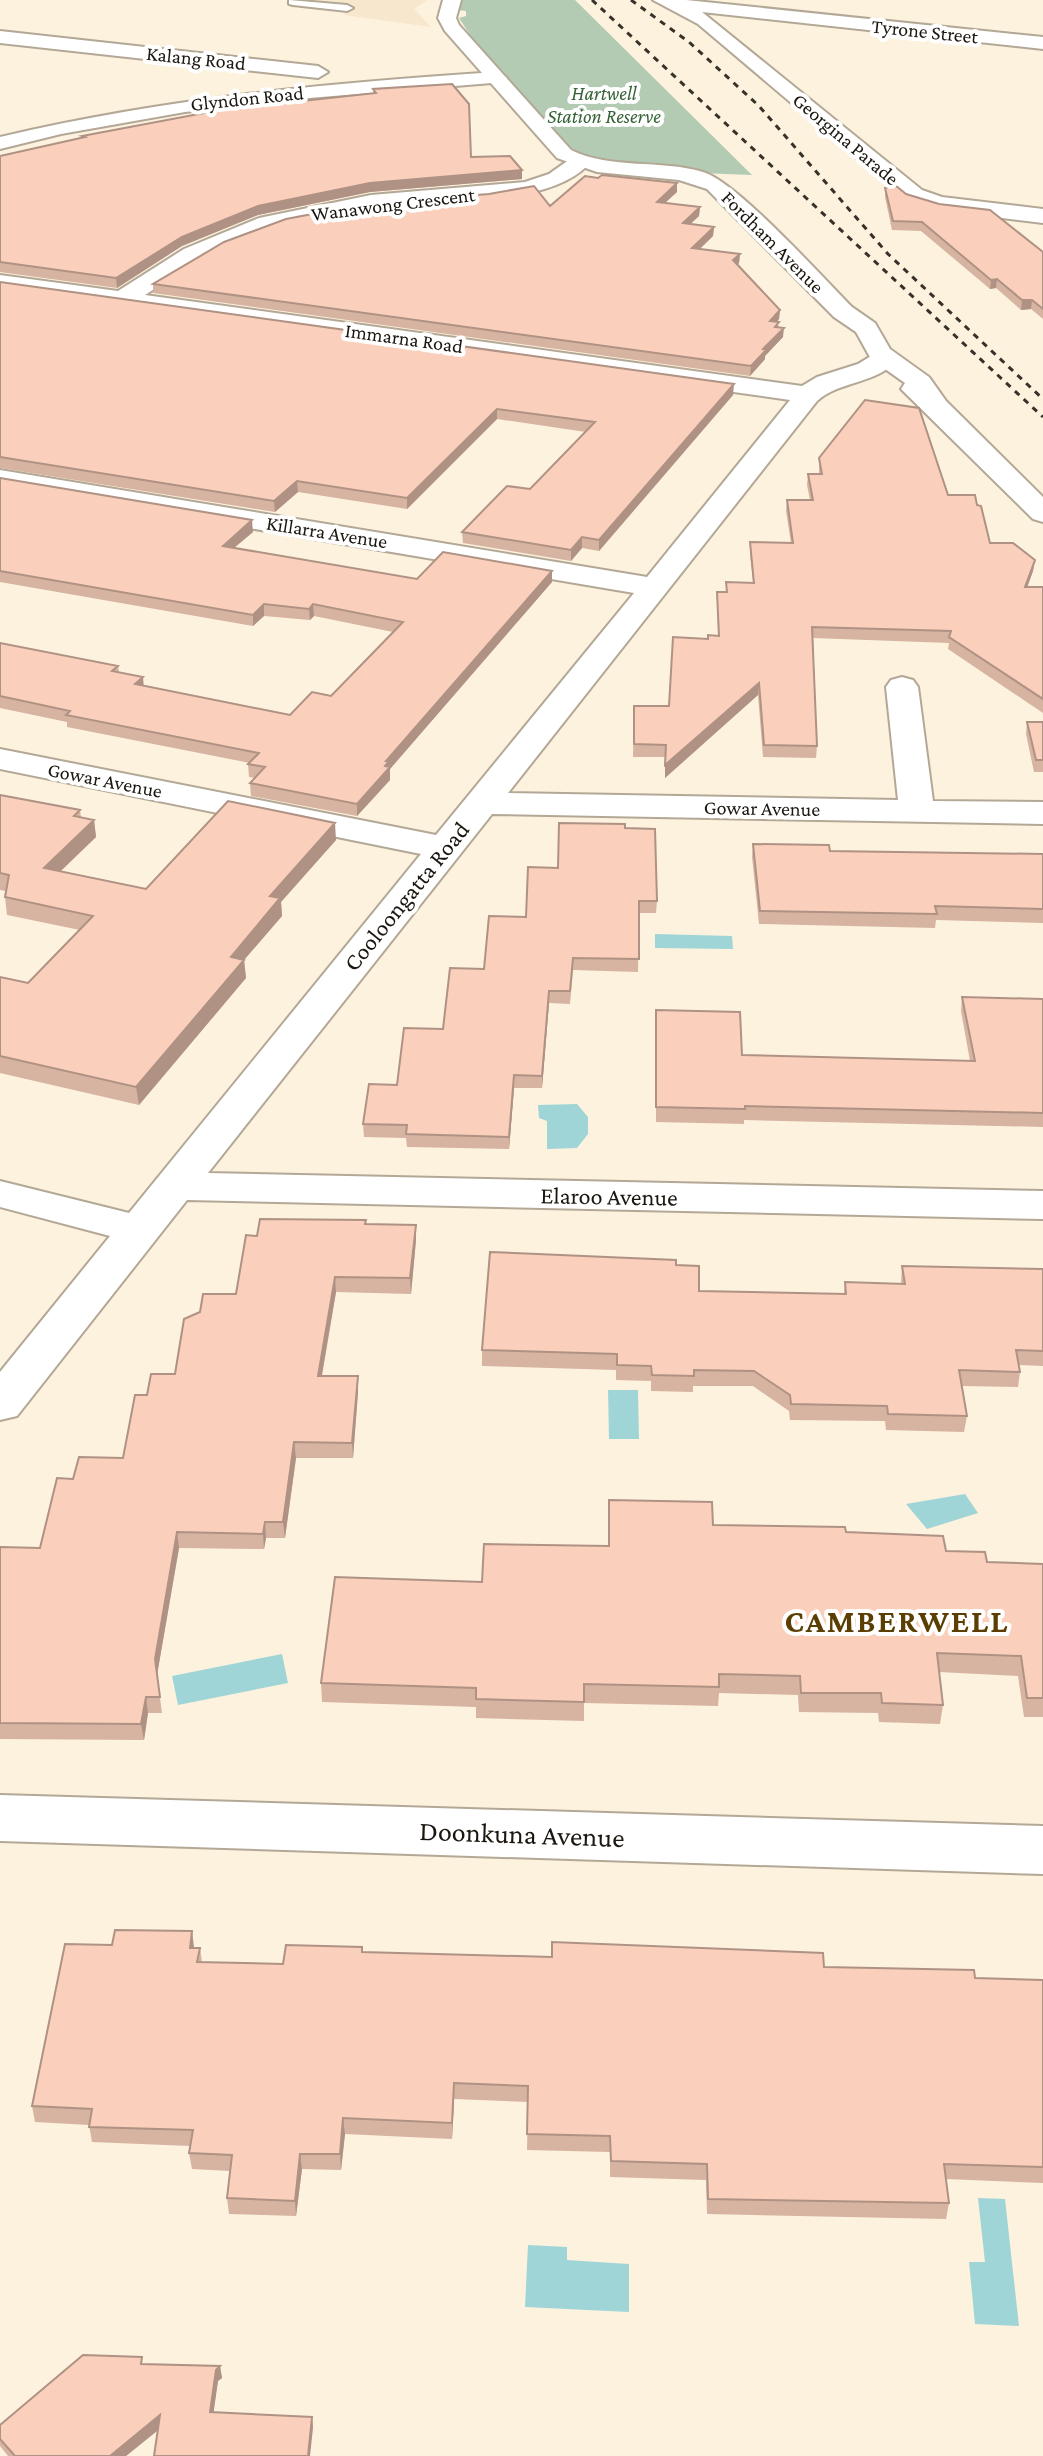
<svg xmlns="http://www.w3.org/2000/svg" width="1043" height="2456" font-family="'Crimson Pro',serif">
  <rect width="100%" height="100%" fill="#fdf2de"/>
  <path fill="#f6e7cd" d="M291,0H427L414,9L431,27L344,15L349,9L285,3Z"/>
  <path fill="#b3cbb3" d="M462,0H575L752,175L699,173L611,162L581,154L570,147L472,38L459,18L466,16V11L458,10Z"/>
  <path fill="#a0d5d8" d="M655,934L732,936L733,949L655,948Z
    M577,1104L588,1117V1134L577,1148L547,1149V1121L539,1118L538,1105Z
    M608,1390H638L639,1439H609Z
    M965,1494L978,1513L927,1529L906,1504Z
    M282,1654L288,1683L178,1705L172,1676Z
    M978,2198L1005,2199L1019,2326L975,2324L969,2262H985Z
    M528,2245L567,2247V2260L629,2264V2312L525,2307Z"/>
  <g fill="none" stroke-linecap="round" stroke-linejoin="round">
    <g stroke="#b3a896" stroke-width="4">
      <path id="lane" d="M289,0L347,5L353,8L347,11L293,5L289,4Z"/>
    </g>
    <g stroke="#b3a896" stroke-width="4">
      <path id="street" d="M653,0H686L1043,37V49L702,12L922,190L942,197L1043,209V223L939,210L906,200L698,24Z
        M0,31L318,66L328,72L318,78L0,43Z
        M497,72L507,78L504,82L309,98L185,112L61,134L0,149V137C164,98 329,83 497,72Z
        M580,155L591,161C555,209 427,200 370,209C339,214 305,220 274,228C227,242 186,268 145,295L802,386L817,377L858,364L876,353H894L898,358C880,384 840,380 817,401L508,793L898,800L886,687L891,680L902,677L913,680L918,687L933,801L1043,802V824L492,814L208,1173L1043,1191V1219L187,1200L17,1416L0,1420V1372L110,1236L0,1207V1181L129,1213L421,854L0,769V749L436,835L634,593L0,486V470L647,577L790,400L0,289V275L118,291L184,249L259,218L371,195L525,182L549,174L573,157Z
        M0,1795L1043,1826V1874L0,1841Z"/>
    </g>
    <g stroke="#b3a896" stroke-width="4">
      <path id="secondary" d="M443,0H461L456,18L459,25L571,150C612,170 660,159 703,172C737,182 822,277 852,307L875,323L890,349L929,377L946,401L1043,497V522L1033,519L901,389L905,383L871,359L856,332L834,317L707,189L679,180L597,172L557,158L445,31L438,18Z"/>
    </g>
    <use href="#lane" fill="#fff" fill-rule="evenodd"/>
    <use href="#street" fill="#fff" fill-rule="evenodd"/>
    <use href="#secondary" fill="#fff" fill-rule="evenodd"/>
    <path stroke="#373229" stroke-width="3" stroke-dasharray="6 6" stroke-linecap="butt" d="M592,0L1043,417
      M631,0L689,42L759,106L888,254L1043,399"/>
  </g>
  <path fill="#d7b3a2" d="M373,89L471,157L522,179L370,192L258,215L182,246L117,288L0,272V156L82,138V136L373,94Z
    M677,183V192L665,203L700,207L699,216L690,224L714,227L713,236L700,249L740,254L739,263L738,264L780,310L779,319L777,322L783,337L765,356V359L750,376L153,293V284L550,206Z
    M885,188L906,194L1043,252V319L1031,309L1021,310L996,288L990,289L921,231L892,230L885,197Z
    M0,282L733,395L599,551L582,548L571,561L463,543L462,532L530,489L586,432L497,419L407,509L298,492L275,512L0,468Z
    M819,458L948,495L977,505L990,543L1035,560L1033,571L1027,587H1043V713L948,649L949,643L813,638L817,746L816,758L763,757L758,695L665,778L666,757H633L634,706H669L708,639L718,636L717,592H726V582L753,583L750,554V542L791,543L786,511L787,500H810L807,485L808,474H819Z
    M0,478L253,532L234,548L417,579L552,571V582L390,769V780L357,816L251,796L250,783L255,778L249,777L248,764L250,763L67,727V722L0,708V643L118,666L119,672L144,686L290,715L331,696L393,632L314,616L310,620L264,616L253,626L0,582Z
    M1027,722H1043V772H1034L1026,734Z
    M0,795L80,810L81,817L94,820L96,837L61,871L146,889L336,840L281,902L282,916L244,960L246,978L139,1105L0,1073V977L28,983L80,930L7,915L5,897L6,891L0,890Z
    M625,828L657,901L656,913H639L638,972L573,970L570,1004L549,1003L542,1088H514L509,1149L407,1147L406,1138L364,1137L363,1124L443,1029L484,969L526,917L558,868Z
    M753,844L830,851L1043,854V923L936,920L935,928L759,924L752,857Z
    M962,997L1043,999V1127L744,1120V1124L656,1122V1010L742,1055L970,1061L961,1011Z
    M366,1224L416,1225V1240L411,1294L336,1292L322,1376L358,1392L353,1458H296L285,1538H266L264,1549L179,1548L157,1675L162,1713H148L144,1740L0,1739V1547L40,1548L73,1479L123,1458L147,1395L175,1374L236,1294L257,1236Z
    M676,1265L699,1291L844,1294L845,1282L901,1284L902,1266L1043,1269V1366L1019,1365L1020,1372L1018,1387L962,1386L967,1416L964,1432L886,1430L885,1421L790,1420L789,1411L753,1386H693V1392L651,1391V1381L616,1380V1370L482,1366V1350Z
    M713,1525L846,1532L946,1551L987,1562L1043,1564V1717H1024L1018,1676L939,1672L943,1705L940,1724L879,1722L878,1713L799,1712L798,1695L719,1693L718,1706L584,1703V1721L476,1718V1707L322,1702L321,1683L482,1582L608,1546Z
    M362,1947L363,1952L824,1967L975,1978L1043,1980V2183L946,2179L949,2203L946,2219L707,2214L706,2180L610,2177V2152L527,2150L528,2102L454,2099L452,2139L345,2134L341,2170L302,2169L296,2216L229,2214L227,2198L230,2171L192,2169L189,2153L190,2146L92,2142L89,2125L35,2122L32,2106L200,1948L202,1962L283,1964Z
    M144,2364L220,2366L222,2378L218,2381L213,2412L312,2417L313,2428L158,2430L126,2456H8L0,2446V2425Z"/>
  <path fill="#af9284" d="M522,170V179L370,192L258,215L182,246L117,288L116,278L182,237L258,206L370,183Z
    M677,183V192L656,211L657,202Z
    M700,207L699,216L682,232L683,223Z
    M714,227L713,236L692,256V248Z
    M740,254L739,263L733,269V260Z
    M997,279L996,288L990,289L991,280Z
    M1022,300H1032L1031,309L1021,310Z
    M780,310L779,319L770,330V321Z
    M784,328L783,337L765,356V359L750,376L751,366L763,349Z
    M734,384L733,395L599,551V540Z
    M497,409V419L407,509V498Z
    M297,481L298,492L275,512L274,501Z
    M252,520L253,532L223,557V546Z
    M582,537V548L571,561V550Z
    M1035,560L1033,571L1023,599L1025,587Z
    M552,571V582L390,769V780L357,816V804L386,761Z
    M264,604V616L253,626V615Z
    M313,604L314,616L310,620L309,609Z
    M143,677L144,689L135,684Z
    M759,683L758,695L665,778V765Z
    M94,820L96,837L46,885L44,868Z
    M335,823L336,840L281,902L282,916L244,960L246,978L139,1105L136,1087L231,957L270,896Z
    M549,991V1003L542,1088V1076Z
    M514,1075V1088L509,1149V1137Z
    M416,1225V1240L411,1294L410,1278Z
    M335,1277L336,1292L319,1391L318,1376Z
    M358,1376V1392L353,1458L352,1443Z
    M294,1442L296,1458L285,1538L283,1522Z
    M265,1522L266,1538L264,1549L263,1534Z
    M177,1532L179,1548L157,1675L155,1659Z
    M146,1697L148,1713L144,1740L141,1724Z
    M192,1931L194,1947L190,1948Z
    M454,2083V2099L452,2139V2123Z
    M343,2118L345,2134L341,2170L340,2154Z
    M300,2154L302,2169L296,2216L295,2201Z
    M220,2366L222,2378L218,2381L212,2424L210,2412L216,2370Z
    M160,2415L162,2427L126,2456H110Z
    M312,2417L313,2428L310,2456H308Z"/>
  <path fill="#fad0bc" stroke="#af9284" stroke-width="2" d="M452,84L469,104L471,157L510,156L522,170L370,183L258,206L182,237L116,278L0,262V156L85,137L82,136L220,110L376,93L373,89Z
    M602,175L677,183L657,202L700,207L683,223L714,227L692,248L740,254L733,260L780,310L770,321L779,322L775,327L784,328L763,349L766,350L751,366L153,284L224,242L286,219L370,203L489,194L534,186L550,206L585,176L598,178Z
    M895,185L906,194L939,204L990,210L1043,252V309L1032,300H1022L997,279L991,280L922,222L893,221L885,188Z
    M0,282L734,384L599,540L582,537L571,550L462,532L507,486L530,489L595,422L497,409L407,498L297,481L274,501L0,457Z
    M865,400L919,408L948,495H975L977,505L981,506L990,543H1013L1035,560L1025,587H1043V699L949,637L951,631L812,627L817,746L764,745L759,683L665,765L666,745L634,744V706H669L673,637L708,639V635L719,636L717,592H727L726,582L754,583L750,542L793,543L787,500H813L808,474H822L819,458Z
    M0,478L252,520L223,546L417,579L443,552L552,571L386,761H389L385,766L390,767L357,804L250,783L265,767L248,764L259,753L66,715L70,711L0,696V643L118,666L112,671L143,677L135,684L290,715L312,692L331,696L403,622L313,604L309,609L264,604L253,615L0,571Z
    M1027,722H1043V760H1036Z
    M0,795L80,810L74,816L94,820L44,868L146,889L228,801L335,823L270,896L280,898L231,957L244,960L136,1087L0,1056V977L28,983L93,916L5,897L9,875L0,873Z
    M559,823L625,824V828L655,829L657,901H639V959L573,958L570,991H549L542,1076L514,1075L509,1137L406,1134L407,1125L363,1124L369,1084L397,1085L404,1028L443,1029L450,968L484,969L489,916L526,917L528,867L558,868Z
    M753,844L829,845L830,851L1043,854V909L935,906L937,914L760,911Z
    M962,997L1043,999V1113L745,1106V1109L656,1107V1010L740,1012L742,1055L975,1061Z
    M260,1219L366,1220L365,1224L416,1225L410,1278L335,1277L318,1376H358L352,1443L294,1442L283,1522H265L263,1534L177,1532L155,1659L160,1697H146L141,1724L0,1723V1547L40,1548L57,1478L73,1479L79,1457L123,1458L135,1395H147L151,1374H175L184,1319L200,1312L203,1294H236L246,1235L257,1236Z
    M490,1252L676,1260V1265L699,1266V1291L846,1294L845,1282L905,1284L902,1266L1043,1269V1351L1016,1350L1020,1372L959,1370L967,1416L888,1414L887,1406L791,1404L790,1395L754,1371L694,1370V1376L652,1375L651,1366L617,1365V1354L482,1350Z
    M609,1500L712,1502L713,1525L845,1527L846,1532L943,1536L946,1551L985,1552L987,1562L1043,1564V1698H1027L1021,1656L937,1653L943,1705L882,1703L881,1693H801L800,1676L719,1674V1687L584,1684V1702L476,1699V1688L321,1683L335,1577L482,1582L484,1544L609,1546Z
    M115,1930L192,1931L190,1948H200L197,1962L283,1964L286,1945L362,1947V1952L552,1957V1942L823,1953L824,1967L974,1970L975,1978L1043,1980V2167L944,2164L949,2203L708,2199L707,2164L611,2161L610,2136L527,2134L528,2086L454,2083L452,2123L343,2118L340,2154H300L295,2201L227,2198L232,2155L189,2153L193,2130L89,2127L92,2109L32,2106L65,1944L112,1945Z
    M83,2355L142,2357L141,2364L220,2366L216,2370L210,2412L312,2417L308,2456H154L160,2415L110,2456H15L0,2439V2425Z"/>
  <g text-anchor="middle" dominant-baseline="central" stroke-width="8" stroke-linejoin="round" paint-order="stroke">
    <g font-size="20" fill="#1b1710" stroke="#fff">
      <text transform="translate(925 31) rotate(6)">Tyrone Street</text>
      <text transform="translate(196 58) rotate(6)">Kalang Road</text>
      <text transform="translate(247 98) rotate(-6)">Glyndon Road</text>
      <text transform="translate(846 139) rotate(40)">Georgina Parade</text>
      <text transform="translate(393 204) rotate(-7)">Wanawong Crescent</text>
      <text transform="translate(773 242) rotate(45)">Fordham Avenue</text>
      <text transform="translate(404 338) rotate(8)">Immarna Road</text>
      <text transform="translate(327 532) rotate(9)">Killarra Avenue</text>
      <text transform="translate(105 780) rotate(11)">Gowar Avenue</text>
      <text transform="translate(762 808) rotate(1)">Gowar Avenue</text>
    </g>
    <g font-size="20" font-style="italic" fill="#366237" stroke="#fff">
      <text x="604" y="93">Hartwell<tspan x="604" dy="23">Station Reserve</tspan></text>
    </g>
    <g font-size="24" fill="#1b1710" stroke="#fff">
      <text transform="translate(406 896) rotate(-51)">Cooloongatta Road</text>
      <text transform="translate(609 1196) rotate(1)">Elaroo Avenue</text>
    </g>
    <g font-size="28" fill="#1b1710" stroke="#fff">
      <text transform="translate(522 1834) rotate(2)">Doonkuna Avenue</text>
    </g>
    <g font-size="32" font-weight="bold" letter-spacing="2" fill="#5b3e01" stroke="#fff">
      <text x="897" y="1621">CAMBERWELL</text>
    </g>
  </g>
</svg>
